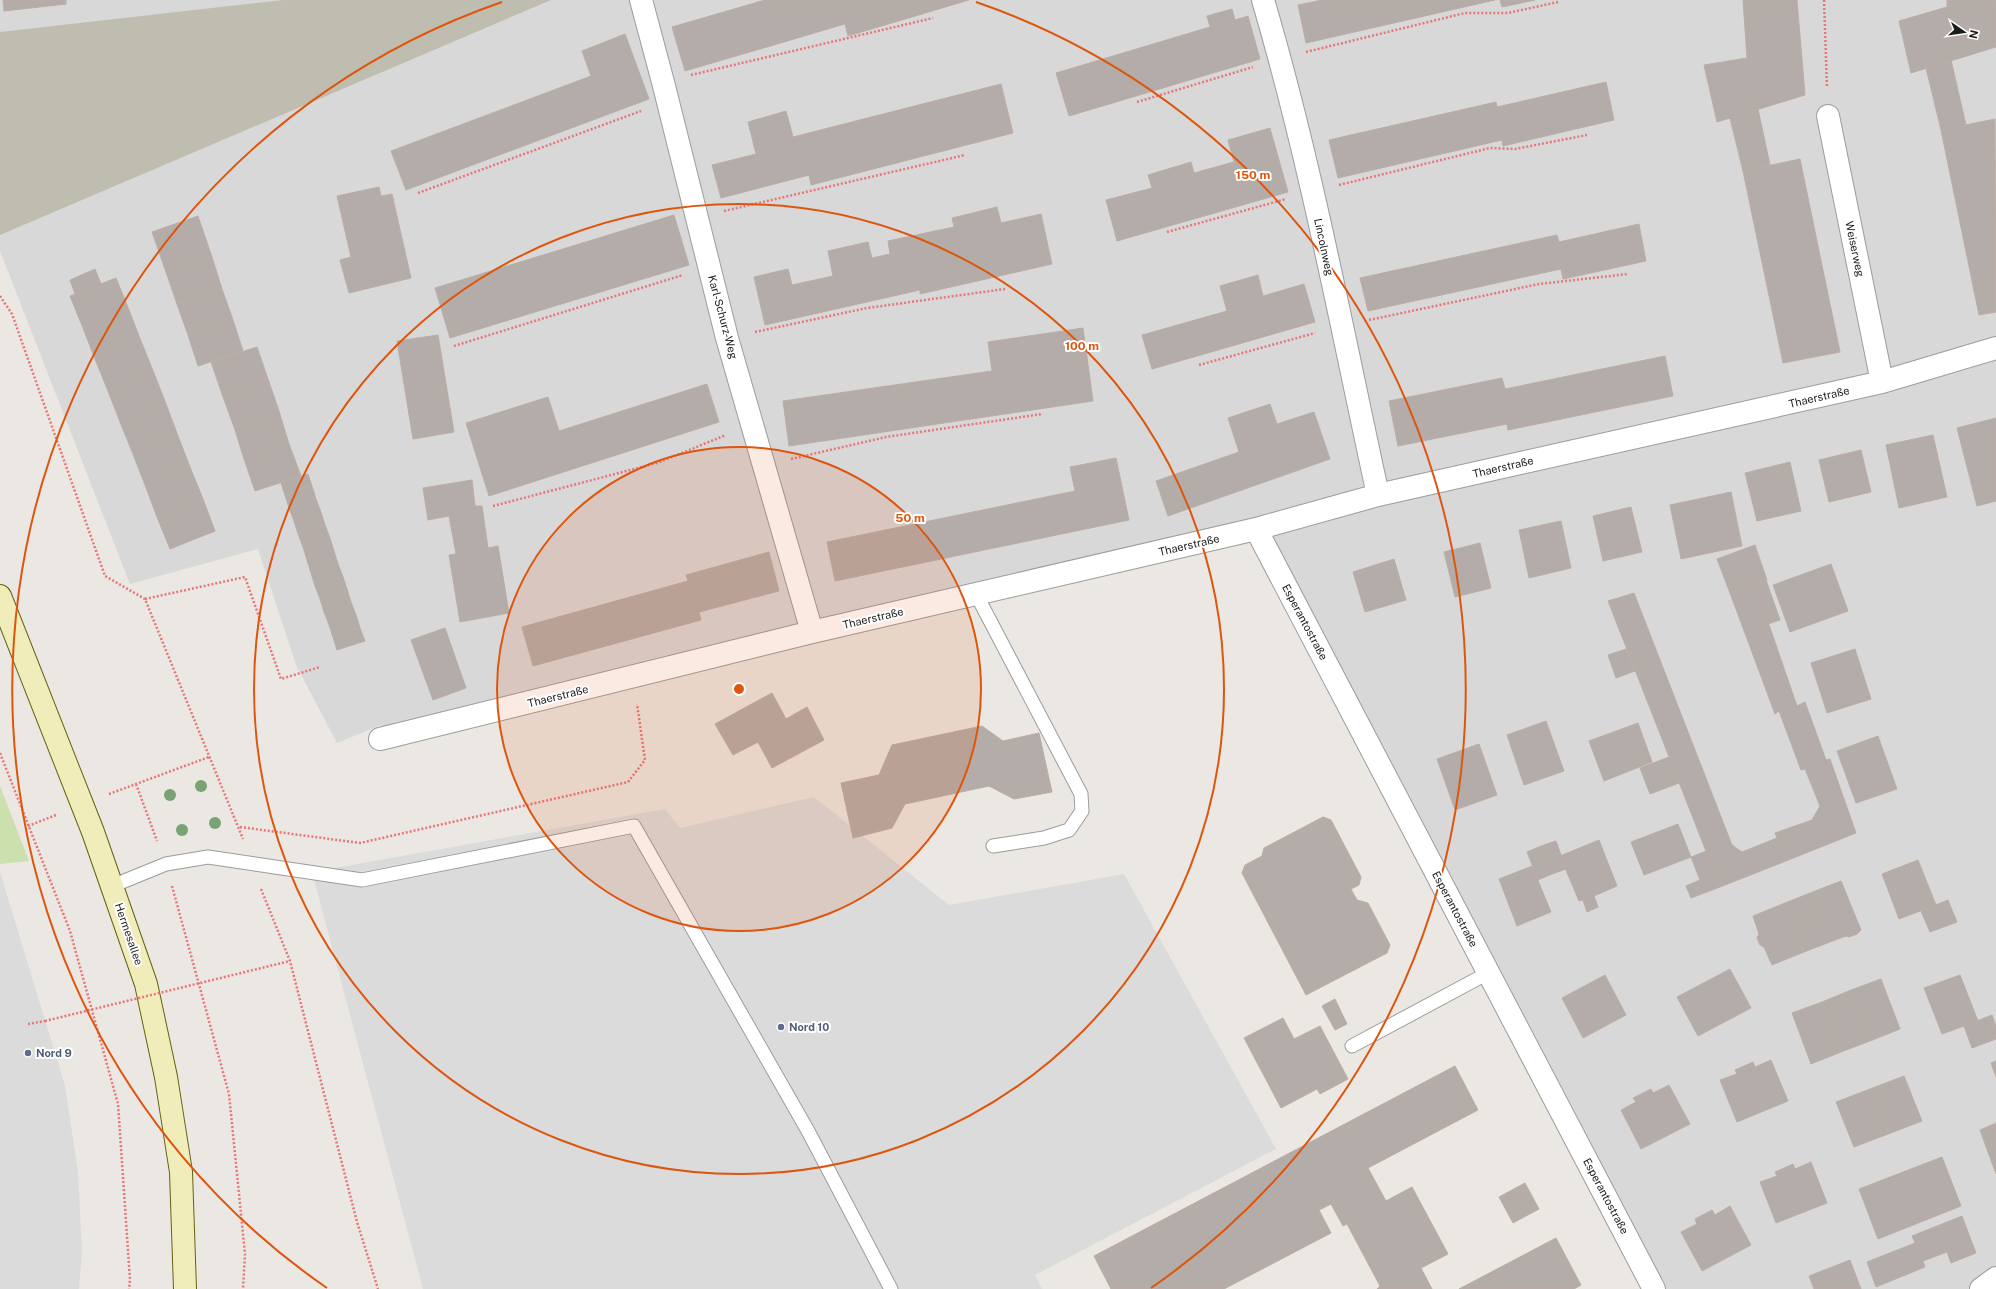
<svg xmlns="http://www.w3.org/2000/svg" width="1996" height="1289" font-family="'Public Sans',sans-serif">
  <rect width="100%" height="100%" fill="#ebe7e2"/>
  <path fill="#d9d8d8" d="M0,0H1996V1278L1981,1289H1654L1256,529L380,739L381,725L337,743L296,665L258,549L130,584L0,251Z"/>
  <path fill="#bfbdaf" d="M283,0H551L0,235V32Z"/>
  <path fill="#cce0ad" d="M0,786L29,861L0,864Z"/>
  <path fill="#dbdbdb" d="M814,797L949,905L1124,874L1276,1149L1035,1275L1042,1289H423L312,872L665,809L680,828Z
    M0,872L65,1086L78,1172L82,1253L79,1289H0Z"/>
  <path fill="#b4aca8" stroke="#bbada6" d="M3,0H66V4L4,11Z
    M765,0H969L848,36L845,24L685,71L672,27Z
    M1322,0H1495L1306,43L1298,5Z
    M1500,0H1535L1502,7Z
    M1743,0H1797L1805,95L1717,122L1704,65L1747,58Z
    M1947,0H1996V47L1911,73L1899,21L1947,7Z
    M1232,9L1235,20L1248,16L1260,59L1069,116L1056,73L1210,27L1207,16Z
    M625,34L649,99L406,190L391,151L591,76L582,51Z
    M1951,60L1966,125L1941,130L1926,68Z
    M1606,82L1614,120L1503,146L1502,140L1338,178L1329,140L1496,102L1497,107Z
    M1001,84L1013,133L811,185L809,175L721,198L712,165L756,154L748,122L786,111L793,137Z
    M1758,109L1770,165L1743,171L1730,118Z
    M1995,119L1996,312L1979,315L1941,130Z
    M1270,128L1288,192L1117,241L1106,200L1152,188L1148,175L1191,162L1194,173L1234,162L1228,140Z
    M1800,159L1840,352L1783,363L1743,171Z
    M379,187L381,196L392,194L411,278L349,293L340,260L351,257L337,196Z
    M997,207L1001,223L1041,214L1052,264L920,294V290L765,325L754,277L788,269L792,285L833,276L828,251L868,242L872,258L890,254L888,241L954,227L952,218Z
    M674,215L689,265L450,338L435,288Z
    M198,216L212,257L166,272L152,232Z
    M1639,224L1646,261L1563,279L1561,269L1368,311L1360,278L1557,235L1559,242Z
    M212,257L222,289L177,304L166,272Z
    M95,269L101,284L75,294L70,280Z
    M1258,275L1263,296L1304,284L1315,322L1152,369L1142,335L1227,311L1220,286Z
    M116,278L129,310L83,328L70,296Z
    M222,289L233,320L188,335L177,304Z
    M129,310L141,341L95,359L83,328Z
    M233,320L243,351L198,366L188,335Z
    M1083,328L1093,401L789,446L783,401L992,371L988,342Z
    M438,335L454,432L413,439L397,341Z
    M141,341L154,373L108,391L95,359Z
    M257,347L268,379L222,394L211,362Z
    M1665,356L1673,396L1508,430L1507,424L1398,446L1389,401L1502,378L1505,389Z
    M154,373L166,404L120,422L108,391Z
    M268,379L279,411L234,427L222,394Z
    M707,384L719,422L489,496L466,423L548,397L559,431Z
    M166,404L178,436L133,454L120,422Z
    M1270,404L1277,424L1314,412L1330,459L1168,516L1156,481L1239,452L1228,418Z
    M279,411L289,444L244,459L234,427Z
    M1996,418V501L1977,506L1957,428Z
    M1933,435L1947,497L1899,508L1886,445Z
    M178,436L190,467L145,485L133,454Z
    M289,444L301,476L255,491L244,459Z
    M1861,450L1871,492L1829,502L1819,460Z
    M1116,458L1129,520L835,581L827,542L1075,491L1070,467Z
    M1790,462L1801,511L1757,521L1745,473Z
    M190,467L203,499L157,517L145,485Z
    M308,474L312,486L285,495L281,483Z
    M472,480L475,506H482L488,548L498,546L509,613L460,622L449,555L456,554L449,516L428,520L423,488Z
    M312,486L316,499L289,508L285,495Z
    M1731,492L1742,546L1681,559L1670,505Z
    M203,499L215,531L170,549L157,517Z
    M316,499L321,512L294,521L289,508Z
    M1631,507L1642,552L1603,561L1593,516Z
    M321,512L325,525L298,534L294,521Z
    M1561,521L1571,568L1529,578L1519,530Z
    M325,525L330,538L303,547L298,534Z
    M330,538L334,551L307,560L303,547Z
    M1480,543L1491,588L1455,597L1444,552Z
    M1755,545L1767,580L1730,593L1717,559Z
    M334,551L338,564L311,573L307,560Z
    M769,552L779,591L699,612L701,620L533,666L522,627L688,581L686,575Z
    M1394,559L1406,600L1365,612L1353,572Z
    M338,564L343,577L315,586L311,573Z
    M1831,564L1848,611L1790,632L1773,585Z
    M343,577L347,589L320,599L315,586Z
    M1766,580L1780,620L1768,624L1755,584Z
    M1755,584L1797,706L1805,702L1826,760L1830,759L1856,833L1786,861L1775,833L1812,820L1820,806L1805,769L1801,770L1779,711L1775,714L1730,593Z
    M347,589L351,602L324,612L320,599Z
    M1634,593L1732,845L1742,852L1777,838L1786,861L1720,887L1608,601Z
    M351,602L356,615L329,625L324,612Z
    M356,615L360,628L333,637L329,625Z
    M360,628L365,641L337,650L333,637Z
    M445,628L466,688L433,700L411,640Z
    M1626,649L1635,671L1616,678L1608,655Z
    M1855,649L1871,699L1827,713L1811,663Z
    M772,693L786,719L807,707L824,740L772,768L758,742L733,755L715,724Z
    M1546,721L1564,771L1524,785L1507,735Z
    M1638,723L1652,762L1604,781L1589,741Z
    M982,726L1003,741L1039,733L1052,792L1014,799L989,786L905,804L892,828L853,838L841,783L879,775L892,745Z
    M1878,736L1897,789L1856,803L1837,751Z
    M1479,744L1497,795L1455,810L1437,759Z
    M1669,757L1679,783L1650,794L1640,768Z
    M1323,817L1331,820L1361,877L1359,885L1351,889L1357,900L1368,903L1390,945L1387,953L1306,995L1242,873L1245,865L1262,856L1264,848Z
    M1678,824L1691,857L1644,875L1631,842Z
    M1599,840L1617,886L1594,896L1598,907L1587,912L1583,900L1579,901L1560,856Z
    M1556,841L1566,869L1552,874L1541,846Z
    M1541,846L1552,874L1538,880L1527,852Z
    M1706,851L1720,887L1691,898L1686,886L1700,880L1691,857Z
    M1918,860L1936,905L1899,919L1882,874Z
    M1532,866L1551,912L1517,926L1499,879Z
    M1841,881L1861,930L1857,934L1849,937L1846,936L1830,942L1810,893Z
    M1810,893L1830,942L1804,952L1785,903Z
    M1948,900L1957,922L1930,932L1921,911Z
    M1785,903L1804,952L1772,965L1764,947L1760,945L1757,938L1759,934L1753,916Z
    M1730,969L1751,1008L1698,1036L1677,997Z
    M1605,975L1626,1015L1583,1038L1562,998Z
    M1960,975L1978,1021L1942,1034L1924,988Z
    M1881,979L1900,1029L1870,1041L1851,990Z
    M1851,990L1870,1041L1841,1052L1822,1002Z
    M1335,999L1347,1024L1335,1030L1322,1006Z
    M1822,1002L1841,1052L1811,1064L1792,1013Z
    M1992,1015L1996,1026V1039L1972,1048L1964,1026Z
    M1283,1018L1294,1039L1320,1026L1348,1079L1320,1094L1317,1089L1281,1108L1244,1038Z
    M1771,1060L1788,1101L1737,1122L1720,1080L1737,1074L1735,1070L1753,1062L1755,1067Z
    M1996,1061V1077L1991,1063Z
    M1455,1066L1478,1110L1368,1168L1386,1201L1412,1187L1448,1254L1421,1268L1432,1289H1377L1380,1286L1347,1224L1343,1226L1331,1204L1319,1210L1331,1233L1224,1289H1111L1094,1256Z
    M1904,1076L1922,1121L1888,1134L1870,1089Z
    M1669,1085L1690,1124L1641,1149L1621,1110L1636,1102L1633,1098L1651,1089L1653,1093Z
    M1870,1089L1888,1134L1854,1147L1836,1102Z
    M1996,1123V1174L1980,1130Z
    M1942,1157L1961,1206L1878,1239L1859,1189Z
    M1811,1162L1827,1203L1776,1223L1760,1182L1777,1176L1775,1172L1793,1164L1795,1169Z
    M1525,1183L1539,1209L1513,1223L1499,1197Z
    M1730,1206L1751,1245L1702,1271L1681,1232L1697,1224L1695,1219L1712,1210L1715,1215Z
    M1962,1216L1976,1253L1951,1263L1947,1252L1923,1261L1925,1267L1876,1287L1867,1262L1915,1243L1912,1236Z
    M1556,1238L1581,1285L1574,1289H1459Z
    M1850,1260L1861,1289H1814L1809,1276Z"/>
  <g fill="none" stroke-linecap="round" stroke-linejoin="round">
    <g stroke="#9c9c9c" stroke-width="15">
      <path id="lane" d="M976,594L1081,794L1082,811L1069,830L1044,838L993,846
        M112,886L166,864L208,857L362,880L634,826L808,1131L891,1289
        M1352,1046L1488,973"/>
    </g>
    <g stroke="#9c9c9c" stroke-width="24">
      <path id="street" d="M641,0L663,82L727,338L812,632
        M1263,0C1311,163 1342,330 1378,495
        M1828,116L1882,382
        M1256,529L1654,1289
        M380,739L812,632L1256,529L1378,495L1882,382L1996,348
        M1981,1289L1996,1278"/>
    </g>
    <g stroke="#636211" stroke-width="24">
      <path id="secondary" d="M0,596L93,832L146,984L166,1077L181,1172L185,1289"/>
    </g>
    <path stroke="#e87678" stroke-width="2.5" stroke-dasharray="2 2" stroke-linecap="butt" d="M1824,0L1827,87
      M1306,52L1465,13H1508L1558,2
      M691,75L933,18
      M1137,102L1253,67
      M1339,185L1490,148L1515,149L1587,135
      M418,193L641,111
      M724,211L965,155
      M1167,232L1286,199
      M0,296L12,314L105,576L145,599L243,839
      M1369,320L1539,284L1628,274
      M755,332L867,308L1005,289
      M454,346L683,275
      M1199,365L1315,333
      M791,459L886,437L1042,414
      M493,506L657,463L726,435
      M145,599L245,577L281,679L320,667
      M0,753L70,931L118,1104L130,1280L129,1289
      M136,784L157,841
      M109,794L209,757
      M28,826L56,815
      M240,827L360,843L628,782L645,760L637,704
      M172,886L229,1094L245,1254L243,1289
      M261,889L290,961L357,1222L378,1289
      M28,1024L45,1021"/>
    <use href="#lane" stroke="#fff" stroke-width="13"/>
    <use href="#street" stroke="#fff" stroke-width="22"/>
    <use href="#secondary" stroke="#f1edbb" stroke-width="22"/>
    <path stroke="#e87678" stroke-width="2.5" stroke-dasharray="2 2" stroke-linecap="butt" d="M45,1021L290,961"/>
  </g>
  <g fill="#79a373">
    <circle cx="201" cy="786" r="6"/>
    <circle cx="170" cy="795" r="6"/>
    <circle cx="215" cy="823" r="6"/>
    <circle cx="182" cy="830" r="6"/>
  </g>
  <circle cx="739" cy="689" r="242" fill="#de560d" fill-opacity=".12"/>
  <g fill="none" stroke="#de560d" stroke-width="2">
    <circle cx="739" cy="689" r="242"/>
    <circle cx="739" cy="689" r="485"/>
    <path d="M327 1288A727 727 0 0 1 502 2M976 2A727 727 0 0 1 1151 1288"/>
  </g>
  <g fill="#5c6f8a" stroke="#fff" stroke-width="1.5">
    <circle cx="781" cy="1027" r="4"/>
    <circle cx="28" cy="1053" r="4"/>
  </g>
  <g text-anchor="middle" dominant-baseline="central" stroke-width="4" stroke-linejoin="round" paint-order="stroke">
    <g font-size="11" fill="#1b1b1b" stroke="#fff">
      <text transform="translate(1324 247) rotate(78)">Lincolnweg</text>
      <text transform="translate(1855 249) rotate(78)">Weiserweg</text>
      <text transform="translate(723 317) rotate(75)">Karl-Schurz-Weg</text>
      <text transform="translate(1819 397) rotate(-13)">Thaerstraße</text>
      <text transform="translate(1503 467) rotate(-13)">Thaerstraße</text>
      <text transform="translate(1189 545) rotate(-13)">Thaerstraße</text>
      <text transform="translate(873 618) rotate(-13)">Thaerstraße</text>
      <text transform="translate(1305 622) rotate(62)">Esperantostraße</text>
      <text transform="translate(558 696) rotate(-14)">Thaerstraße</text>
      <text transform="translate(1455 909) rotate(62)">Esperantostraße</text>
      <text transform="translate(129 934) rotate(71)">Hermesallee</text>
      <text transform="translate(1606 1196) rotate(62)">Esperantostraße</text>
    </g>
    <g font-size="11" font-weight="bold" fill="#4e5e75" stroke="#fff" text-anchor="start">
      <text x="789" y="1027">Nord 10</text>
      <text x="36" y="1053">Nord 9</text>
    </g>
  </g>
  <circle cx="739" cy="689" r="6" fill="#de560d" stroke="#fff" stroke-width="2"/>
  <g font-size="12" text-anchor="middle" font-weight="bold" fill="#de560d" stroke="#fff" stroke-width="4" stroke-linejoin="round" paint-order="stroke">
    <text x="1253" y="179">150 m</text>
    <text x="1082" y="350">100 m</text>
    <text x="910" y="522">50 m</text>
  </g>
  <g transform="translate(1964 32) rotate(103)" stroke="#ffffff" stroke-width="3" paint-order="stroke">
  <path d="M0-3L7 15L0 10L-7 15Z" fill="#1b1b1b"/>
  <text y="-6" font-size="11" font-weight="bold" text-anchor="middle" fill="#1b1b1b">N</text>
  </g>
</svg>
